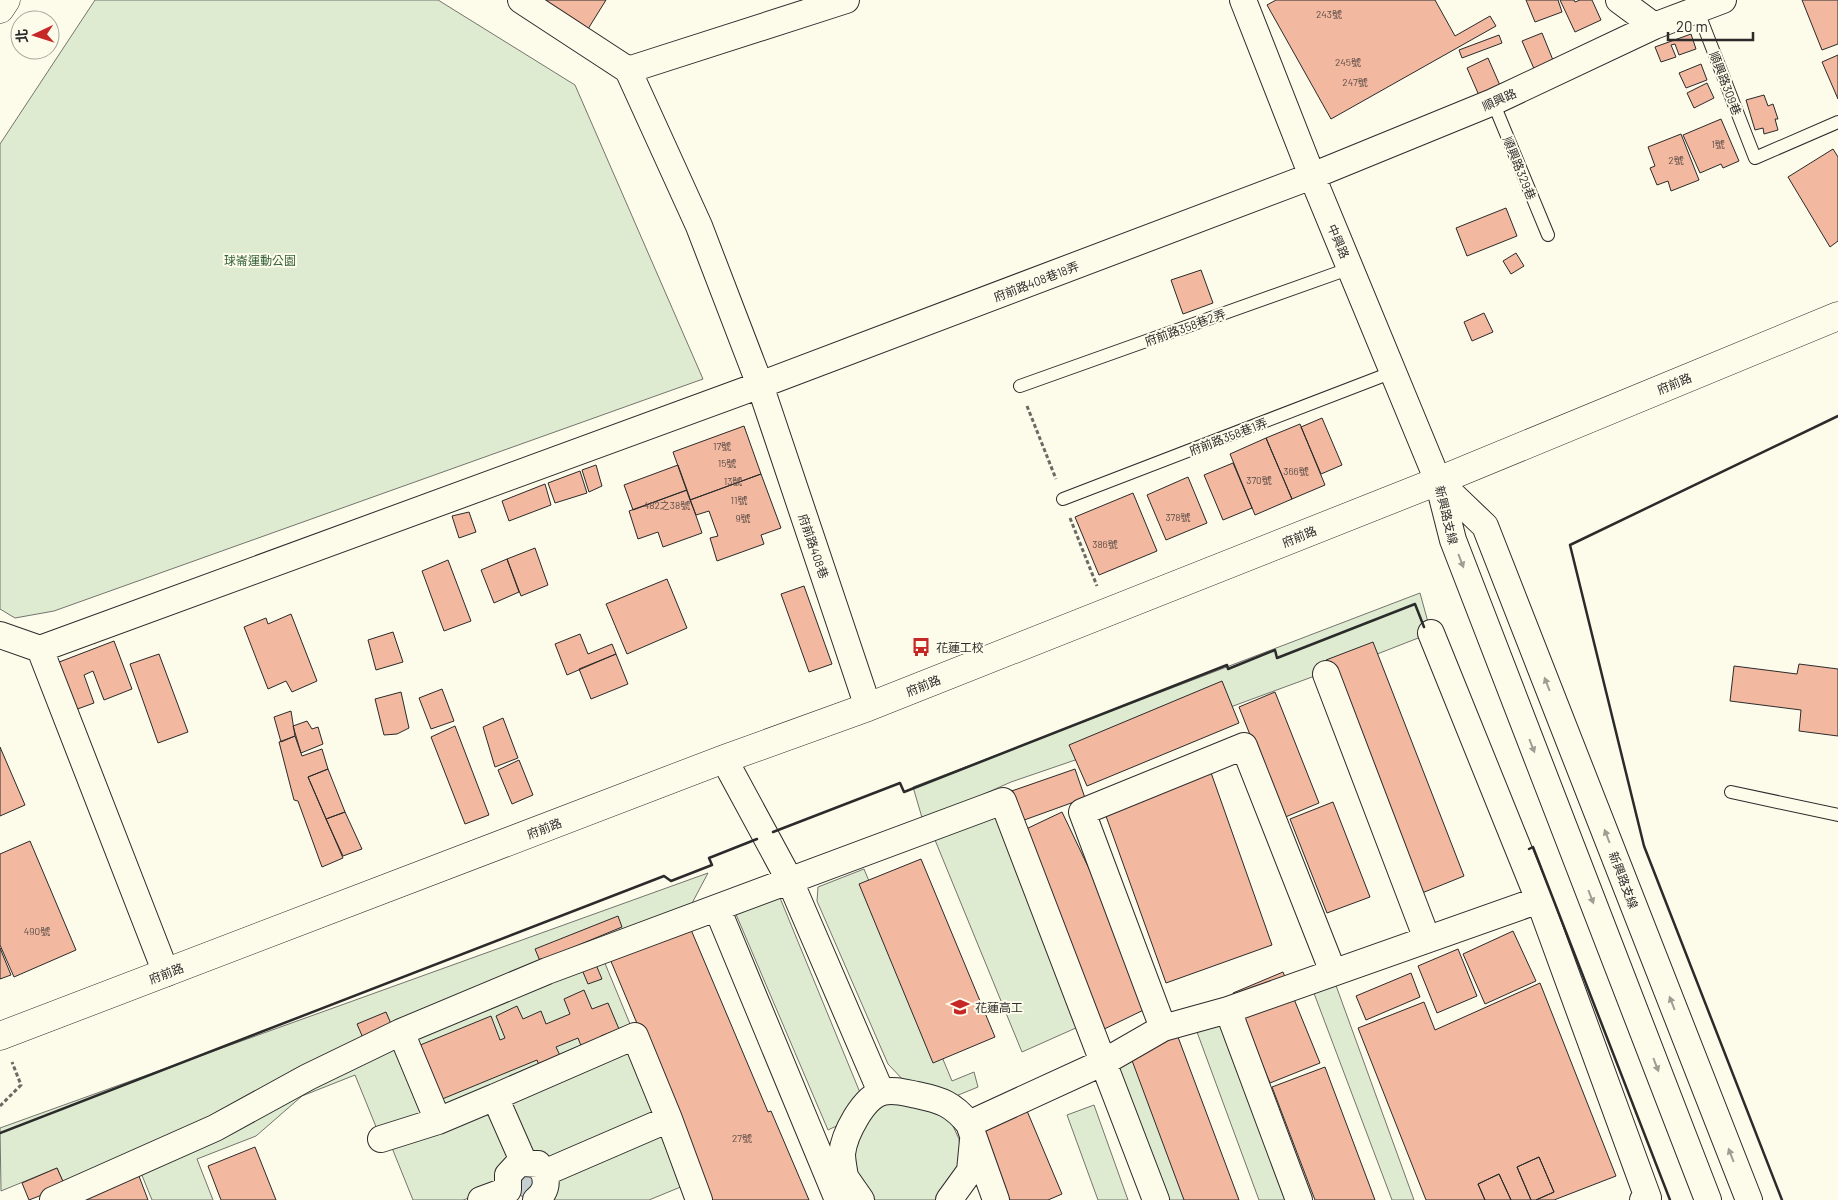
<svg xmlns="http://www.w3.org/2000/svg" width="1838" height="1200" font-family="Barlow,'Noto Sans TC',sans-serif">
  <rect width="100%" height="100%" fill="#fdfbea"/>
  <path fill="#deebd1" stroke="#74746e" d="M95,0H438L575,85L703,379L54,611L15,618L0,609V144Z
    M1420,593L1431,633L1326,674L1312,677L1092,758H1081L1011,782L923,821L913,787Z
    M1006,810L1087,1023L1022,1052L935,840Z
    M864,869L952,1081L974,1072L978,1087L956,1096L907,1084L888,1064L817,901L818,887Z
    M708,873L690,907L604,961L635,1036L381,1139L355,1075L302,1096L256,1136L197,1159L213,1200H152L139,1168L68,1193L57,1168L1,1191L0,1128Z
    M778,893L861,1095L843,1123L828,1130L735,912Z
    M1334,980L1414,1200H1392L1312,988Z
    M1223,1022L1289,1200H1259L1197,1032Z
    M627,1044L659,1119L548,1167L525,1155L501,1101Z
    M1138,1046L1196,1200H1156L1104,1062Z
    M890,1101L924,1102L952,1124L959,1139L961,1157L957,1176L946,1192L936,1200H875L862,1189L853,1172V1136L862,1120Z
    M492,1105L515,1160L504,1186L463,1200H413L390,1143Z
    M1094,1105L1128,1200H1098L1067,1115Z
    M662,1128L683,1186L649,1200H543L550,1178Z"/>
  <path fill="#c7d0d0" stroke="#74746e" d="M517,1169L541,1179L524,1197L519,1195Z"/>
  <path fill="#f2b8a0" stroke="#2b2b2b" d="M543,0H606L588,29Z
    M1276,0H1435L1455,36L1490,16L1496,26L1331,119L1267,5Z
    M1526,0H1558L1562,12L1535,22Z
    M1560,0H1574L1575,2L1580,0H1592L1601,20L1575,32Z
    M1802,0H1838V44L1822,50Z
    M1542,33L1557,70L1538,78L1522,41Z
    M1691,34L1696,49L1679,55L1675,44L1671,45L1676,57L1661,62L1655,47Z
    M1499,35L1502,43L1462,58L1459,50Z
    M1838,55V99L1822,62Z
    M1488,58L1502,90L1481,100L1467,68Z
    M1701,64L1707,80L1686,88L1679,73Z
    M1707,83L1714,98L1694,108L1687,93Z
    M1764,95L1768,106L1773,104L1778,119H1775L1778,130L1764,134L1763,128L1755,130L1746,100Z
    M1721,119L1739,161L1723,168L1721,164L1700,173L1683,135Z
    M1681,134L1699,180L1671,191L1668,181L1657,185L1650,168L1655,166L1648,147Z
    M1833,149L1838,157V241L1830,247L1788,177Z
    M1506,208L1517,236L1467,256L1456,228Z
    M1516,253L1524,266L1511,274L1503,261Z
    M1201,270L1213,303L1183,314L1171,280Z
    M1484,313L1493,332L1472,341L1464,322Z
    M1322,418L1342,465L1321,474L1301,427Z
    M1300,424L1325,485L1292,499L1266,438Z
    M744,426L761,474L690,500L673,452Z
    M1266,438L1292,499L1255,515L1230,454Z
    M1233,463L1252,508L1223,520L1204,475Z
    M596,465L602,486L589,492L582,470Z
    M678,465L687,490L633,510L624,485Z
    M580,471L587,493L555,503L548,483Z
    M761,474L781,528L761,535L764,544L717,561L710,538L718,536L709,511L696,515L690,500Z
    M1188,477L1207,523L1166,540L1147,495Z
    M545,484L551,505L509,521L502,501Z
    M687,490L702,533L663,547L658,532L638,539L629,511Z
    M1133,493L1157,551L1099,575L1075,517Z
    M469,512L476,532L459,538L452,516Z
    M535,548L548,585L521,596L507,559Z
    M507,559L519,592L494,603L481,570Z
    M448,560L471,621L444,631L422,571Z
    M667,579L687,628L627,654L606,604Z
    M804,586L832,664L809,672L781,594Z
    M291,614L317,681L292,692L286,681L268,689L244,627L266,618L268,624Z
    M393,632L403,662L376,670L368,640Z
    M580,634L588,654L612,644L616,654L567,675L555,644Z
    M114,641L132,689L104,700L93,671L84,675L94,703L72,711L54,664Z
    M1373,642L1464,876L1417,895L1326,660Z
    M159,654L188,732L158,743L130,664Z
    M616,654L628,684L591,699L579,669Z
    M1799,664L1838,669V736L1799,731L1801,710L1730,701L1734,666L1797,674Z
    M1222,681L1239,723L1087,786L1069,745Z
    M442,689L454,721L431,729L419,698Z
    M401,692L409,728L397,734L384,735L375,699Z
    M1275,692L1319,803L1283,818L1239,707Z
    M291,711L295,736L281,742L274,717Z
    M503,718L518,758L495,767L483,727Z
    M307,721L312,729L318,727L323,744L301,753L293,726Z
    M455,726L489,815L465,824L431,737Z
    M295,736L302,756L322,749L328,769L308,777L343,858L322,867L298,801L294,800L279,742Z
    M0,747L25,805L0,816Z
    M519,760L533,795L512,804L498,770Z
    M1209,767L1272,945L1166,983L1102,805Z
    M328,769L345,812L326,819L308,777Z
    M1075,769L1085,798L1016,823L1006,793Z
    M1333,802L1370,897L1327,913L1290,819Z
    M345,812L362,849L343,856L326,819Z
    M1062,812L1154,1005L1096,1033L1005,839Z
    M30,841L76,950L14,977L0,945V854Z
    M921,859L995,1037L933,1063L859,884Z
    M618,916L622,927L540,961L535,949Z
    M689,925L768,1112L771,1111L809,1200H711L610,959Z
    M1513,931L1536,981L1485,1004L1463,954Z
    M0,948L11,975L0,979Z
    M1458,949L1477,996L1437,1013L1418,966Z
    M594,960L602,979L588,984L580,965Z
    M1283,972L1320,1063L1270,1083L1233,993Z
    M1411,973L1420,997L1366,1020L1356,996Z
    M1540,983L1616,1176L1554,1200H1536L1554,1192L1539,1157L1517,1167L1531,1200H1511L1499,1174L1478,1184L1485,1200H1426L1358,1028L1424,1002L1435,1030Z
    M584,990L592,1009L608,1003L619,1029L601,1036L606,1048L585,1056L578,1038L556,1047L564,1064L542,1073L537,1060L435,1102L413,1048L491,1016L500,1040L505,1038L496,1016L517,1006L523,1019L541,1011L546,1024L570,1014L564,999Z
    M386,1012L392,1026L363,1038L357,1024Z
    M1172,1021L1239,1200H1184L1124,1039Z
    M1325,1067L1375,1200H1315L1272,1087Z
    M1022,1099L1062,1194L1048,1200H990L959,1126Z
    M255,1147L276,1200H221L208,1166Z
    M1539,1157L1554,1192L1536,1200H1531L1517,1167Z
    M57,1168L65,1186L29,1200L22,1183Z
    M137,1171L148,1200H77Z
    M1499,1174L1511,1200H1485L1478,1184Z"/>
  <g fill="none" stroke-linecap="round" stroke-linejoin="round">
    <g stroke="#2b2b2b" stroke-width="14">
      <path id="lane" d="M1697,9L1755,158L1838,122
        M1493,102L1548,235
        M1020,386L1351,268
        M1063,499L1393,372
        M1731,792L1838,815"/>
    </g>
    <g stroke="#2b2b2b" stroke-width="28">
      <path id="street" d="M521,0L628,70L699,226L760,385L868,707
        M1243,0L1312,176L1438,481L1453,540L1708,1200
        M1619,0L1654,26
        M628,70L846,0
        M1438,481L1485,526L1749,1200
        M1431,633L1539,900
        M0,635L40,649
        M40,649L760,385L1312,176L1493,102L1654,26L1723,0
        M40,649L166,973
        M1326,674L1427,939
        M724,759L790,881L881,1092
        M717,908L838,1200
        M1228,1010L1539,900L1648,1198L1643,1200
        M1163,1028L1082,812L1244,746L1333,972
        M401,1032L438,1121
        M669,1119L544,1173L538,1164L524,1163L495,1097L635,1036L669,1119L699,1200
        M969,1124L1104,1062L1163,1028L1228,1010L1299,1200
        M381,1139L438,1121L495,1097
        M845,1177L861,1200
        M831,1182L845,1177C844,1170 842,1161 842,1154C844,1135 863,1097 883,1092C894,1089 906,1093 917,1095C941,1100 953,1104 969,1124L996,1200
        M53,1200L215,1128L308,1077L401,1032L547,971L1003,801L1156,1200
        M481,1200L508,1190V1175L519,1163H524
        M536,1200C545,1193 548,1184 544,1173
        M949,1200L970,1171L973,1140"/>
    </g>
    <g stroke="#2b2b2b" stroke-width="29">
      <path id="secondary" d="M0,9L6,0"/>
    </g>
    <g stroke="#2b2b2b" stroke-width="29">
      <path id="primary" d="M0,1036L724,759L868,707L1438,481L1838,316"/>
    </g>
    <path stroke="#6a6964" stroke-width="3" stroke-dasharray="4 2.5" stroke-linecap="butt" d="M1027,406L1056,479
      M1070,518L1097,586
      M0,1106L21,1085L12,1062"/>
    <use href="#lane" stroke="#fdfbea" stroke-width="12"/>
    <use href="#street" stroke="#fdfbea" stroke-width="26"/>
    <use href="#secondary" stroke="#fdfbea" stroke-width="28"/>
    <use href="#primary" stroke="#fdfbea" stroke-width="28"/>
    <path stroke="#2b2b2b" stroke-width="2.5" d="M773,832L900,783L904,792L1227,665L1228,669L1275,650L1277,658L1415,604L1424,627
      M1529,849L1533,847L1670,1200
      M0,1133L664,876L671,881L712,865L709,858L757,839
      M1782,1200L1644,846L1570,545L1838,416"/>
  </g>
  <defs><path id="oneway-solid" d="M-6-.8H1V-3.2L6.5 0L1 3.2V.8H-6Z" transform="scale(1.25)"/></defs>
  <g fill="#9e9d94">
    <use href="#oneway-solid" transform="translate(1461 561) rotate(69)"/>
    <use href="#oneway-solid" transform="translate(1547 684) rotate(-111)"/>
    <use href="#oneway-solid" transform="translate(1532 746) rotate(69)"/>
    <use href="#oneway-solid" transform="translate(1607 836) rotate(-111)"/>
    <use href="#oneway-solid" transform="translate(1591 897) rotate(69)"/>
    <use href="#oneway-solid" transform="translate(1672 1003) rotate(-111)"/>
    <use href="#oneway-solid" transform="translate(1656 1065) rotate(69)"/>
    <use href="#oneway-solid" transform="translate(1731 1155) rotate(-111)"/>
  </g>
  <defs>
    <g id="bus-bare" transform="scale(1.5)"><path d="M-5-6H5V4H4V6H2V4H-2V6H-4V4H-5ZM-3.5-4V0h7V-4ZM-3.5 1.2v1.5H-2V1.2ZM2 1.2v1.5H3.5V1.2Z" fill="#c62828" stroke="#fdfbea" stroke-width="2.5" paint-order="stroke"/></g>
    <g id="school-bare" transform="scale(1.5)"><path d="M0-5L7-2L0 1L-7-2ZM-4 1L0 2.5L4 1V4Q0 6-4 4Z" fill="#c62828" stroke="#fdfbea" stroke-width="2.5" paint-order="stroke"/></g>
  </defs>
  <g fill-rule="evenodd">
    <use href="#bus-bare" x="921" y="647"/>
    <use href="#school-bare" x="960" y="1007"/>
  </g>
  <g text-anchor="middle" dominant-baseline="central" stroke-width="4" stroke-linejoin="round" paint-order="stroke">
    <g font-size="10" fill="#5d4e48">
      <text x="1329" y="14">243號</text>
      <text x="1348" y="62">245號</text>
      <text x="1355" y="82">247號</text>
      <text x="1718" y="144">1號</text>
      <text x="1676" y="160">2號</text>
      <text x="722" y="446">17號</text>
      <text x="727" y="463">15號</text>
      <text x="1296" y="471">366號</text>
      <text x="1259" y="480">370號</text>
      <text x="733" y="481">13號</text>
      <text x="739" y="500">11號</text>
      <text x="667" y="505">482之38號</text>
      <text x="1178" y="517">378號</text>
      <text x="743" y="518">9號</text>
      <text x="1105" y="544">386號</text>
      <text x="37" y="931">490號</text>
      <text x="742" y="1138">27號</text>
    </g>
    <g font-size="12" fill="#2b2b2b" stroke="#fdfbea">
      <text transform="translate(1726 83) rotate(69)">順興路309巷</text>
      <text transform="translate(1499 99) rotate(-24)">順興路</text>
      <text transform="translate(1520 168) rotate(68)">順興路329巷</text>
      <text transform="translate(1339 241) rotate(67)">中興路</text>
      <text transform="translate(1036 281) rotate(-21)">府前路408巷18弄</text>
      <text transform="translate(1185 327) rotate(-20)">府前路358巷2弄</text>
      <text transform="translate(1674 383) rotate(-22)">府前路</text>
      <text transform="translate(1228 436) rotate(-21)">府前路358巷1弄</text>
      <text transform="translate(1447 515) rotate(76)">新興路支線</text>
      <text transform="translate(1299 536) rotate(-22)">府前路</text>
      <text transform="translate(814 546) rotate(71)">府前路408巷</text>
      <text transform="translate(923 685) rotate(-22)">府前路</text>
      <text transform="translate(544 828) rotate(-21)">府前路</text>
      <text transform="translate(1624 880) rotate(69)">新興路支線</text>
      <text transform="translate(166 973) rotate(-21)">府前路</text>
    </g>
    <g font-size="12" fill="#34623c" stroke="#fdfbea">
      <text x="260" y="260">球崙運動公園</text>
    </g>
    <g font-size="12" fill="#2b2b2b" stroke="#fdfbea" text-anchor="start">
      <text x="936" y="647">花蓮工校</text>
      <text x="975" y="1007">花蓮高工</text>
    </g>
  </g>
  <g transform="translate(35 35) rotate(266)"><circle r="24" fill="#fdfbea" stroke="#a9a89e"/>
  <path d="M0-4L9 19L0 12L-9 19Z" fill="#c62828"/>
  <text y="-8" font-size="14" font-weight="bold" text-anchor="middle" fill="#2b2b2b">北</text>
  </g>
  <path d="M1668 32v8h85v-8" fill="none" stroke="#2b2b2b" stroke-width="2.5"/>
  <text x="1676" y="32" font-size="15" fill="#2b2b2b" stroke="#fdfbea" stroke-width="4" paint-order="stroke">20 m</text>
</svg>
